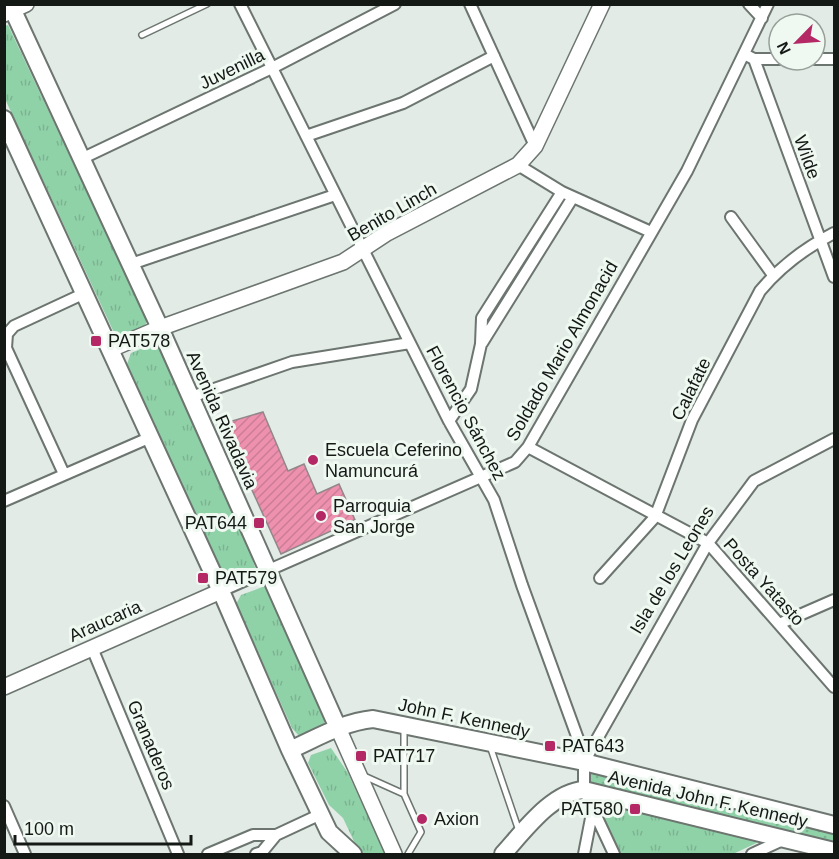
<svg xmlns="http://www.w3.org/2000/svg" width="839" height="859" font-family="Arial,sans-serif">
  <defs>
    <pattern id="grass-dots" width="8" height="8" patternUnits="userSpaceOnUse" patternTransform="scale(1.5)"><rect width="8" height="8" fill="#90d2a8"/><path d="M2 2h.1M6 6h.1" fill="none" stroke="#7bb490" stroke-width="1.8" stroke-linecap="round"/></pattern>
    <pattern id="park-tufts" width="24" height="20" patternUnits="userSpaceOnUse" patternTransform="scale(1.5)"><rect width="24" height="20" fill="#90d2a8"/><path d="M3 7l-1-3M5 7V3M7 7l1-3M15 17l-1-3M17 17v-4M19 17l1-3" fill="none" stroke="#7bb490"/></pattern>
    <pattern id="building-hatch" width="6" height="6" patternUnits="userSpaceOnUse" patternTransform="scale(1.5)"><rect width="6" height="6" fill="#ee91af"/><path d="M-1 1l2-2M0 6l6-6M5 7l2-2" fill="none" stroke="#cb7c96"/></pattern>
  </defs>
  <rect width="100%" height="100%" fill="#e2ebe5"/>
  <path fill="url(#grass-dots)" d="M584,762L834,825V851L584,790Z"/>
  <path fill="url(#park-tufts)" d="M8,25L147,320L144,329L117,339L5,99L4,26Z
    M155,343L160,348L251,554L256,571L233,586L225,581L127,364L131,353Z
    M265,586L271,591L325,717L324,726L299,736L292,728L236,604L241,595Z
    M331,748L348,773L385,854H360L343,818L329,805L308,763L311,755Z
    M595,800L765,839L733,854H621Z"/>
  <path fill="url(#building-hatch)" stroke="#918689" stroke-width="1.5" d="M263,412L288,471L304,464L317,494L339,484L355,520L281,554L222,424Z"/>
  <g fill="none" stroke-linecap="round" stroke-linejoin="round">
    <g stroke="#6c756f" stroke-width="8">
      <path id="lane" d="M142,35L207,4
        M404,729V794
        M490,746L519,831
        M364,776L404,794L421,832L408,854"/>
    </g>
    <g stroke="#6c756f" stroke-width="14">
      <path id="street" d="M240,4L449,421L494,500L522,585L578,739L584,762V790L614,854
        M470,4L535,146
        M749,4L762,18
        M744,54L754,59L834,277
        M754,59H779
        M815,59H834
        M306,136L403,103L494,56
        M81,159L272,68L395,4
        M518,165L562,192L651,232
        M731,217L773,275
        M131,264L335,195
        M482,343L573,197
        M191,397L292,362L410,343
        M449,421L471,389L481,344L482,318L562,192
        M528,447L708,543L834,687
        M64,474L6,348L7,334L14,326L85,293
        M4,501L151,437
        M600,578L655,517L692,420L760,291C780,267 807,247 834,233
        M221,591L515,462L528,447L687,171L768,4
        M779,624L834,600
        M92,648L178,854
        M584,762L708,543L754,481L834,439
        M4,806L25,854
        M208,854L253,835H276L321,814
        M256,854L262,852L276,835
        M584,854L593,808
        M752,854L785,839"/>
    </g>
    <g stroke="#6c756f" stroke-width="18">
      <path id="secondary" d="M4,14L26,4
        M111,349L160,328L343,262L387,233L518,165L535,146L602,4
        M4,687L221,591
        M338,728L394,854"/>
    </g>
    <g stroke="#6c756f" stroke-width="20">
      <path id="primary" d="M10,4L160,328L338,728
        M4,119L221,591L290,750L329,832L353,854
        M290,750C317,738 343,722 373,719L584,762L834,825
        M503,854C524,831 552,792 584,790L834,851"/>
    </g>
    <use href="#lane" stroke="#fff" stroke-width="5"/>
    <use href="#street" stroke="#fff" stroke-width="10"/>
    <use href="#secondary" stroke="#fff" stroke-width="15"/>
    <use href="#primary" stroke="#fff" stroke-width="16"/>
  </g>
  <g fill="#b32865" stroke="#eff9f2" stroke-width="2">
    <rect x="90" y="335" width="12" height="12" rx="3"/>
    <circle cx="313" cy="460" r="6"/>
    <circle cx="321" cy="516" r="6"/>
    <rect x="253" y="517" width="12" height="12" rx="3"/>
    <rect x="197" y="572" width="12" height="12" rx="3"/>
    <rect x="544" y="740" width="12" height="12" rx="3"/>
    <rect x="355" y="750" width="12" height="12" rx="3"/>
    <rect x="629" y="803" width="12" height="12" rx="3"/>
    <circle cx="422" cy="819" r="6"/>
  </g>
  <g text-anchor="middle" dominant-baseline="central" stroke-width="6" stroke-linejoin="round" paint-order="stroke">
    <g font-size="18" fill="#151916" stroke="#eff9f2">
      <text transform="translate(232 69) rotate(-26)">Juvenilla</text>
      <text transform="translate(807 157) rotate(70)">Wilde</text>
      <text transform="translate(392 212) rotate(-30)">Benito Linch</text>
      <text transform="translate(562 351) rotate(-60)">Soldado Mario Almonacid</text>
      <text transform="translate(691 389) rotate(-64)">Calafate</text>
      <text transform="translate(466 413) rotate(62)">Florencio Sánchez</text>
      <text transform="translate(222 420) rotate(66)">Avenida Rivadavia</text>
      <text transform="translate(672 570) rotate(-59)">Isla de los Leones</text>
      <text transform="translate(764 582) rotate(48)">Posta Yatasto</text>
      <text transform="translate(105 621) rotate(-24)">Araucaria</text>
      <text transform="translate(464 718) rotate(12)">John F. Kennedy</text>
      <text transform="translate(151 745) rotate(67)">Granaderos</text>
      <text transform="translate(708 799) rotate(13)">Avenida John F. Kennedy</text>
    </g>
    <g font-size="18" fill="#151916" stroke="#eff9f2" text-anchor="start">
      <text x="108" y="341">PAT578</text>
      <text x="325" y="450">Escuela Ceferino<tspan x="325" dy="21">Namuncurá</tspan></text>
      <text x="333" y="506">Parroquia<tspan x="333" dy="21">San Jorge</tspan></text>
      <text x="247" y="523" text-anchor="end">PAT644</text>
      <text x="215" y="578">PAT579</text>
      <text x="562" y="746">PAT643</text>
      <text x="373" y="756">PAT717</text>
      <text x="623" y="809" text-anchor="end">PAT580</text>
      <text x="434" y="819">Axion</text>
    </g>
  </g>
  <rect width="839" height="859" fill="none" stroke="#151916" stroke-width="12"/>
  <g transform="translate(797 42) rotate(245)"><circle r="28" fill="#eff9f2" stroke="#989f9a" stroke-width="1.5"/>
  <path d="M0-4.5L10 22L0 15L-10 22Z" fill="#b32865"/>
  <text y="-9" font-size="16" font-weight="bold" text-anchor="middle" fill="#151916">N</text>
  </g>
  <path d="M15 835v9h176v-9" fill="none" stroke="#151916" stroke-width="3"/>
  <text x="24" y="835" font-size="18" fill="#151916" stroke="#eff9f2" stroke-width="4.5" paint-order="stroke">100 m</text>
</svg>
